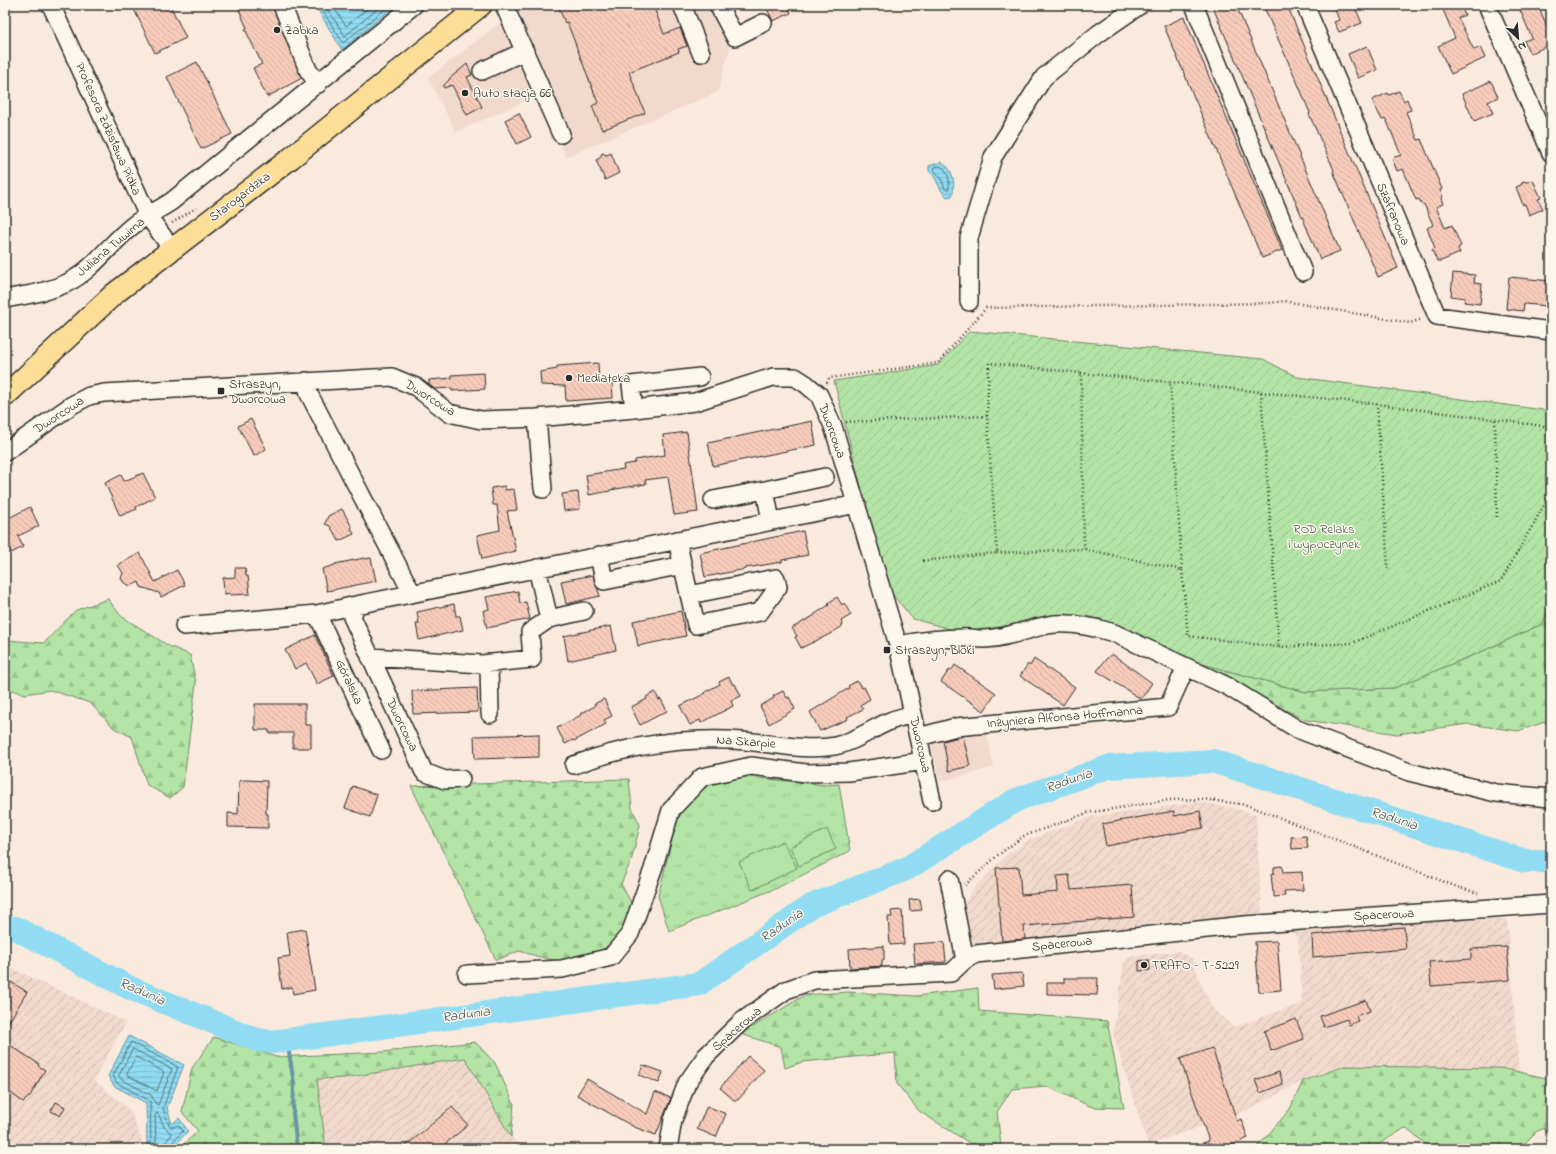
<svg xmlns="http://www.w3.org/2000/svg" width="1556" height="1154" font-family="'Indie Flower',sans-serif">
  <defs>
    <pattern id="industrial-furrows" width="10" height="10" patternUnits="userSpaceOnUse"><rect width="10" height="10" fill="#f1dacc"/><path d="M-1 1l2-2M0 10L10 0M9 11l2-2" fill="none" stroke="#cfbbaf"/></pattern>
    <pattern id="forest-firs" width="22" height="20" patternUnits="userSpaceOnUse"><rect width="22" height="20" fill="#b3e4a5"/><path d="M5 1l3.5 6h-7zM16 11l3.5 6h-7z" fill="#9ac48e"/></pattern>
    <pattern id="park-tufts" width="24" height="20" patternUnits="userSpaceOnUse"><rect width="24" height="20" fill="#b3e4a5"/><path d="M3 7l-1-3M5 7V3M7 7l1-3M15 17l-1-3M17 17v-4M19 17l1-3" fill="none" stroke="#9ac48e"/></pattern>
    <pattern id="garden-furrows" width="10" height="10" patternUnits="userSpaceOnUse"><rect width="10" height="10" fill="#b3e4a5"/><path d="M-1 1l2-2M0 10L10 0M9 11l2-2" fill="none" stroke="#9ac48e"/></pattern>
    <pattern id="water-rules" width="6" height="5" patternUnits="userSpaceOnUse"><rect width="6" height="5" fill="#91dcf2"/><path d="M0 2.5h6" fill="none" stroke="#7dbdd0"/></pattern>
    <pattern id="building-back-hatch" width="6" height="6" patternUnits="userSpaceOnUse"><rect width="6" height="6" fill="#f8ccbb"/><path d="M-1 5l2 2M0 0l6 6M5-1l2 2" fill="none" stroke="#d5afa1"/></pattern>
  </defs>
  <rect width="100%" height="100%" fill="#faeadd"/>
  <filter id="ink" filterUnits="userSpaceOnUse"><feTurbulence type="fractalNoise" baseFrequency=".025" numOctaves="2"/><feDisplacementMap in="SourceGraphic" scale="8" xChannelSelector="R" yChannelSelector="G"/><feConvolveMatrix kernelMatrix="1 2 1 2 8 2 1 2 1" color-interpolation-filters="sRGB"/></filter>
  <g filter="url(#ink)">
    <path fill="#f1dacc" d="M523,5H709L730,48L718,92L566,157L537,96L456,132L428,78Z
      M985,725L994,767L940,782L929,734Z"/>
    <path fill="url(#industrial-furrows)" d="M1199,802L1238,809L1256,815L1262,914L1155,923L1082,936L971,948L964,913L965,903L972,890L1007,854L1029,840L1090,817Z
      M1507,919L1519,1072L1500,1068L1345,1066L1303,1081L1248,1110L1148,1145L1113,1034L1124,962L1128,957L1178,951L1193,959L1201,984L1213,1009L1234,1027L1302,1003L1298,939L1294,932L1285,928L1424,921Z
      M5,965L126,1022L94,1080L130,1110L143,1143L141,1149H5Z
      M465,1058L511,1137L524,1149H326L317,1079L344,1078Z"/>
    <path fill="url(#forest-firs)" stroke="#6f8868" d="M108,599L121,616L169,646L190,655L196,683L183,787L170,798L147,785L132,737L114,728L90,703L50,690L25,694L5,688V640L44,643L76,610Z
      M1551,606V720L1518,731L1468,724L1397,734L1306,720L1173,656L1306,692L1394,688L1483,651L1542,624Z
      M629,779L632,808L640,825L632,858L621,884L633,906L621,934L600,952L568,963L544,958L519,951L496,960L411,786Z
      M978,988L979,1011L1107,1021L1124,1108L1092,1107L1046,1086L1012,1089L997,1112L1001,1146L971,1144L919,1111L897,1084L895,1053L802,1062L785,1068L781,1047L741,1034L805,995L847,992L917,996Z
      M214,1037L276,1057L383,1052L475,1042L495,1063L514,1104L511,1137L465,1058L344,1078L317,1079L326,1149H182L184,1144L198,1131L182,1112L192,1068Z
      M1345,1066L1500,1068L1551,1079V1126L1537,1131L1519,1149H1435L1430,1147L1405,1128L1371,1149H1256L1290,1109L1303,1081Z"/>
    <path fill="url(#park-tufts)" stroke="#6f8868" d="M738,776L826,785L839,784L850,851L777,888L669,931L658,896L676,823L690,798L714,782Z"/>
    <path fill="url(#garden-furrows)" stroke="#6f8868" d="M970,331L1263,359L1297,377L1551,411V606L1542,624L1483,651L1394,688L1306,692L1173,656L1101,619L1050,618L965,633L913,619L887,588L834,381L938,365Z"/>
    <path fill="#b3e4a5" stroke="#6f8868" d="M827,829L836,849L799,866L790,847Z
      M783,841L797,868L752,890L739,862Z"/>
    <path fill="url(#water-rules)" stroke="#6895a2" d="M315,5H396L342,50Z
      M941,162C953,168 956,183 952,196L947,197C938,190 938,178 929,171V166Z
      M129,1036L184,1065L167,1108L172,1124L179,1118L188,1131L171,1149H145L147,1142L146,1103L114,1086L108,1076Z"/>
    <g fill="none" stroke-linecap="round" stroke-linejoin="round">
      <path stroke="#54727b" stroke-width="1" d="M319,5L343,43L390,5
        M325,5L345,36L382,5
        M332,5L346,26L372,5
        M940,166C948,169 951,182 948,190L945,189L941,178L934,170L935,167Z
        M133,1049L172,1069L158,1105L156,1104L151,1095L121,1079L119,1076Z
        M136,1057L164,1072L157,1091L127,1075Z
        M149,1149L151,1142L150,1101L117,1083L113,1076L131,1042L178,1067L163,1108L169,1125L173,1127L178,1125L183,1131L170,1145L169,1149
        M154,1149L156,1142L155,1115L157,1113L159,1115L164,1127L172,1134L165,1143L164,1149"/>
      <path stroke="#6895a2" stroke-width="4" d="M287,1040L294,1084L293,1113L297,1149"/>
      <path stroke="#91dcf2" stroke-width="24" d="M5,927L15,928L130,988L257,1040L272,1042L699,984L811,906L906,869L1016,800L1108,767L1213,761L1525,861H1551"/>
    </g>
    <path fill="url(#building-back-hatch)" stroke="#2b2b2b" d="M132,5H170L186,38L155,53Z
      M237,5H272L302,78L267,97L253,68L262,64L245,29L247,28Z
      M566,5H653L664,34L680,28L687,46L678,49L679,52L629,72L645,113L602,130L592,106L598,103L567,22L565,23L559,8Z
      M765,5H787L791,13L773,21Z
      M1212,5H1236L1340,251L1320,259Z
      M1263,5H1287L1398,268L1378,277L1333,171L1334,170L1309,114L1310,113L1298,84Z
      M1345,5H1354L1362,23L1339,32L1334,22L1339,20L1335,9Z
      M1441,5H1460L1465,15L1458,18L1474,50L1480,47L1485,58L1451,74L1438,46L1455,38Z
      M1518,5H1538L1551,36V44L1530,54L1524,41L1532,38Z
      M1184,17L1282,250L1262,258L1164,26Z
      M1367,46L1377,70L1358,78L1348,54Z
      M197,62L232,134L201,149L167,77Z
      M467,64L472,75L467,77L482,107L467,115L452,85L444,88L443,86L449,80V79Z
      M1491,81L1498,97L1488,102L1493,113L1474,121L1462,94Z
      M1399,91L1404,101L1407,99L1411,110L1406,112L1418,140L1421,139L1442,189L1440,190L1443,197L1441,198L1443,204L1436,207L1445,228L1452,225L1461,246L1458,248L1460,253L1441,261H1437L1432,250L1435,248L1427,228L1433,225L1424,204L1422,205L1419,199L1416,200L1403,169L1397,171L1392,158L1401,155L1386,119L1382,120L1372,100L1388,93L1389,95Z
      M519,113L531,137L517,144L505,120Z
      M602,153L607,155L611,153L619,173L605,180L596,160L600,158Z
      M1533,180L1541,198L1538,199L1543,209L1529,215L1525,204L1523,205L1516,187L1521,185L1523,181L1527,182Z
      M1453,273L1475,275L1474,283L1482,284L1480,304L1464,302L1465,298L1451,296Z
      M1509,277L1551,281L1549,306L1524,304L1523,311L1506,309Z
      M598,363L599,383L612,382L613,398L566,401L565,386L541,385L540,372L557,369V366Z
      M484,373L485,389L452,391V388L435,389L429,385V380L452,378L451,375Z
      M251,419L266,449L254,456L238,426Z
      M812,421L816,445L713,466L708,443Z
      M687,432L698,512L674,515L668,477L645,480L646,484L610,490V491L589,495L586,475L624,469L623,465L635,463V460L665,455L663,435Z
      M143,473L155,497L136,507L137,509L120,516L105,483L121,475L124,481Z
      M505,486V490L514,489L517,510L507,511L516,551L482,559L477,535L500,530L497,505H493L491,488Z
      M578,492L580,509L564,511L562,494Z
      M30,507L39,526L18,536L23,547L11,553L5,540V520Z
      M342,509L352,527L351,528L354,534L339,541L330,526L325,524L328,516Z
      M803,531L808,555L782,560V562L746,568V569L705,577L700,553Z
      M140,553L155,582L177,570L185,585L161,597L159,593L141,587L139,582L131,586L124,583L121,578L123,573L118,565Z
      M364,558V559L371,558L376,581L327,591L322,569L335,565V564Z
      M235,568H245L246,576H248L250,594L230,595V593L224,594L223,578L235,577Z
      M593,575L600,596L566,604L561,581Z
      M518,591L520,603L526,602L530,619L487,628L483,611L489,609L486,597Z
      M837,597L842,605L844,603L851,615L841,621L843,626L828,635L801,648L795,637L797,636L792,628L815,615V614L829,605L828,603Z
      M454,604L456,616H460L463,630L419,640L416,624H419L417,612Z
      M681,611L686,636L638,646L633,621Z
      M611,626L616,650L568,661L564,636Z
      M315,635L334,676L317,684L306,663L295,669L285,650Z
      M1112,654L1152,683L1141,699L1097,671L1106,659Z
      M1034,659L1075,687L1063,705L1020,676L1028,664L1030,666Z
      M955,665L996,693L984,711L941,682L949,670L951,671Z
      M729,677L733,685L735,684L741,696L731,701L733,706L701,723L700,720L690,725L680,706L706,693L705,692L720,684L719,682Z
      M857,681L862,688L864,687L870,699L860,705L863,709L847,717L848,719L820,731L810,712L849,688L848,686Z
      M477,688L478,712L413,714L412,691Z
      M783,691L787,698L789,697L795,709L769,724L760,706L774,698L773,696Z
      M655,692L659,700L661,699L667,711L640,725L631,707L647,699L646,697Z
      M604,699L612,716L604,720L606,724L574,741L573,740L565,744L557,728L581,715L580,714L595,706L594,704Z
      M255,704H305V725H311V748H293V733H269V730H255Z
      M539,734V757L475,759L474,736Z
      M963,736L970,766L949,771L943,741Z
      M245,780L267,781L266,814H268V828L228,827V813L238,814L239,781Z
      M353,786L377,795L370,817L345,808Z
      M1174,811V816L1200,811L1203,828L1106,846L1102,824Z
      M1306,836L1308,848L1292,849L1291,837Z
      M1282,866L1283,873L1302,872L1303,890L1284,891L1285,896L1274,897V892H1273L1271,874L1274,873V867Z
      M1019,867L1021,895L1058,892L1057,876L1069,875L1071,890L1132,885L1134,917L1024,926L1025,939L1002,941L996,868Z
      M920,899L922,910L910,911L909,900Z
      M902,910L904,944L890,945L888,917H892L891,911Z
      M1404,927L1406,949L1313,957L1312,935Z
      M305,929L315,990L293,994L292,987L282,989L278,958L290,956L287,932Z
      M1277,941L1281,990L1259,992L1255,942Z
      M944,942L946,962L915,964L913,944Z
      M884,946V960H882V966L850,968L849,949Z
      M1507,947L1510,980L1431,986L1429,962L1471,959V949Z
      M1149,960L1150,970L1139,971V961Z
      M1022,973L1024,986L994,989L992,975Z
      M1064,978H1098L1097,995L1047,994V983H1064Z
      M11,982L27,992L5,1028V992Z
      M1366,1000L1370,1011L1356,1016L1358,1021L1349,1025L1347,1019L1324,1027L1320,1016Z
      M1296,1019L1304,1039L1271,1051L1264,1031Z
      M5,1042L39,1064L38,1066L45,1070L30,1096L23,1102L5,1089Z
      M1212,1048L1237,1121L1241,1119L1248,1138L1222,1149H1190V1147L1209,1141L1180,1059Z
      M748,1056L764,1070L738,1100H734L720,1088Z
      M643,1065L663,1072L659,1083L639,1075Z
      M1279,1072L1283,1084L1260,1093L1255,1080Z
      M587,1079L647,1114L655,1092L671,1098L656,1135L634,1127L577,1095Z
      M56,1102L65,1107L60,1116L51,1111Z
      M707,1106L726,1114L716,1137L697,1129Z
      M452,1107L468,1125L439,1149H402Z"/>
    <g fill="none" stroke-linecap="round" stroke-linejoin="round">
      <g stroke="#2b2b2b" stroke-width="20">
        <path id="minor" d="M51,5L148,216L172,249
          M282,5L308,70L318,84
          M504,5L561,134
          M682,5L701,53
          M718,5L735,37L763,23
          M1194,5L1303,272
          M1305,5L1437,316L1551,331
          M1487,5L1551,153
          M482,71L525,51
          M5,299C26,295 48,292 67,283C93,270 109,245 131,227C143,217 159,210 172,201L414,5
          M969,302V238L993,157L1044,77L1098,34L1140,5
          M306,381L309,394L412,593
          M634,409L631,385L700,377
          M537,418L543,489
          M5,452L72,405L89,396L104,393L392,377L416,387L449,413L481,420L537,418L634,409L695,402L773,377H795L806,384L819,395L833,426L898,645L932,801
          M713,500L765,490
          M771,521L765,490L825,477
          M677,540L696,625L760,612L778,587L776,578L689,595
          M599,555L604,581L683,565
          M537,568L549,619L584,611
          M356,605L317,614L381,750
          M184,626L317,614
          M898,645C919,641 940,638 962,638C969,637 976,639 983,639C1005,639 1027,629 1048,625C1069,621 1094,627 1114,633L1227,686L1297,729L1409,772L1496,793L1551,798
          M370,657L482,664L532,659L530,632L549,619
          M489,663L490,714
          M919,737L956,727L1168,707L1186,667
          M574,765C623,747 677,738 729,740C764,741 801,752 835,746C855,742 871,729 890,721C897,718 906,716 913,714
          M461,779L445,780L424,772L352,617L356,605L857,504
          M949,879L965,960
          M467,974L562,969L611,957L630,934L653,869L671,810L702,777L751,766L806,773L849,772L924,761
          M668,1149L673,1120L687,1083L706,1056L741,1022L786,990L814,980L951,973L965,960L976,954L1244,925L1551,904"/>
      </g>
      <g stroke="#2b2b2b" stroke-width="24">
        <path id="major" d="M5,396L114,294L291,158L481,5"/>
      </g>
      <path stroke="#2b2b2b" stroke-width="2.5" stroke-dasharray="1 3" stroke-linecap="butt" d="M172,223L196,208
        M1081,373L1170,382L1182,570L1084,549
        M1170,382L1261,392L1279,647L1188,636L1182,570
        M827,383L829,378L938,363L986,308L1269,303L1284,301L1410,323L1422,319
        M1261,392L1377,404L1551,427
        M1377,404L1388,569
        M987,416L989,363L1081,373L1084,549L997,553
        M1495,420L1497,519
        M846,422L987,416L997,553L921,561
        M1279,647L1352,643L1501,581L1551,493
        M965,885L998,855L1024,836L1087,813L1169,800L1203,799L1247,805L1460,888L1478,893"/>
      <use href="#minor" stroke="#fbf7ec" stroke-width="17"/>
      <use href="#major" stroke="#fcde96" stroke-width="21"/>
    </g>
  </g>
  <g fill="#2b2b2b" stroke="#fbf7ec" stroke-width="1.5">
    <circle cx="277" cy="30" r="4"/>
    <circle cx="465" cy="93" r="4"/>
    <circle cx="569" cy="378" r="4"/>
    <rect x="217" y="387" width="8" height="8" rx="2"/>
    <rect x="883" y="646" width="8" height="8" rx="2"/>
    <circle cx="1144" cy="965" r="4"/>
  </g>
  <g text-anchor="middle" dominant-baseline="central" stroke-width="3" stroke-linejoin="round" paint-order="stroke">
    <g font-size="13" fill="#2b2b2b" stroke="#fbf7ec" text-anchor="start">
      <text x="285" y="30">Żabka</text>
      <text x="473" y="93">Auto stacja 66</text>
      <text x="577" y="378">Mediateka</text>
      <text x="229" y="384">Straszyn,<tspan x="229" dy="15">Dworcowa</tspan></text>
      <text x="895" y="650">Straszyn, Bloki</text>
      <text x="1152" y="965">TRAFO - T-5229</text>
    </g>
    <g font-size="13" fill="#2b2b2b" stroke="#fbf7ec">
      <text transform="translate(108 129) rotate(66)">Profesora Zdzisława Pidka</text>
      <text transform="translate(240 197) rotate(-37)">Starogardzka</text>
      <text transform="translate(1393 214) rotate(67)">Szafranowa</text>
      <text transform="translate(111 247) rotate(-40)">Juliana Tuwima</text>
      <text transform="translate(430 398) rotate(32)">Dworcowa</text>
      <text transform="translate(59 415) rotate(-33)">Dworcowa</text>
      <text transform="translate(832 431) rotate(70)">Dworcowa</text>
      <text transform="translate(349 682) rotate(65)">Góralska</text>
      <text transform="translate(1065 717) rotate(-5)">Inżyniera Alfonsa Hoffmanna</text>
      <text transform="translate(402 725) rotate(64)">Dworcowa</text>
      <text transform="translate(746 742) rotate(4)">Na Skarpie</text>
      <text transform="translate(920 745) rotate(77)">Dworcowa</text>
      <text transform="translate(1384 915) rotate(-3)">Spacerowa</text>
      <text transform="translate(1062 944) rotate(-6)">Spacerowa</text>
      <text transform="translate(737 1029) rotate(-41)">Spacerowa</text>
    </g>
    <g font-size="13" fill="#4d594a" stroke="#fbf7ec">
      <text x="1324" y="529">ROD Relaks<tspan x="1324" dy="15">i wypoczynek</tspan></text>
    </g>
    <g font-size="14" font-style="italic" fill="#44575d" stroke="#fbf7ec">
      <text transform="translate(1069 781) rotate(-19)">Radunia</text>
      <text transform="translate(1394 819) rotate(18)">Radunia</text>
      <text transform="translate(782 926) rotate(-35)">Radunia</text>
      <text transform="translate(142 992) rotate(24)">Radunia</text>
      <text transform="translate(466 1015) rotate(-8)">Radunia</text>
    </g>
  </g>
  <rect width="1556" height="1154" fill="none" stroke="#fbf7ec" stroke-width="20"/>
  <rect x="10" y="10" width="1536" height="1134" fill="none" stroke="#2b2b2b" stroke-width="1.5" filter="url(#ink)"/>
  <g transform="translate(1518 38) rotate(154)" stroke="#fbf7ec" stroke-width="3" paint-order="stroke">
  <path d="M0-3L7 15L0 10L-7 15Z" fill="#2b2b2b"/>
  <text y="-6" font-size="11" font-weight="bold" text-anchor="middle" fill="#2b2b2b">N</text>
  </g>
</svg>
